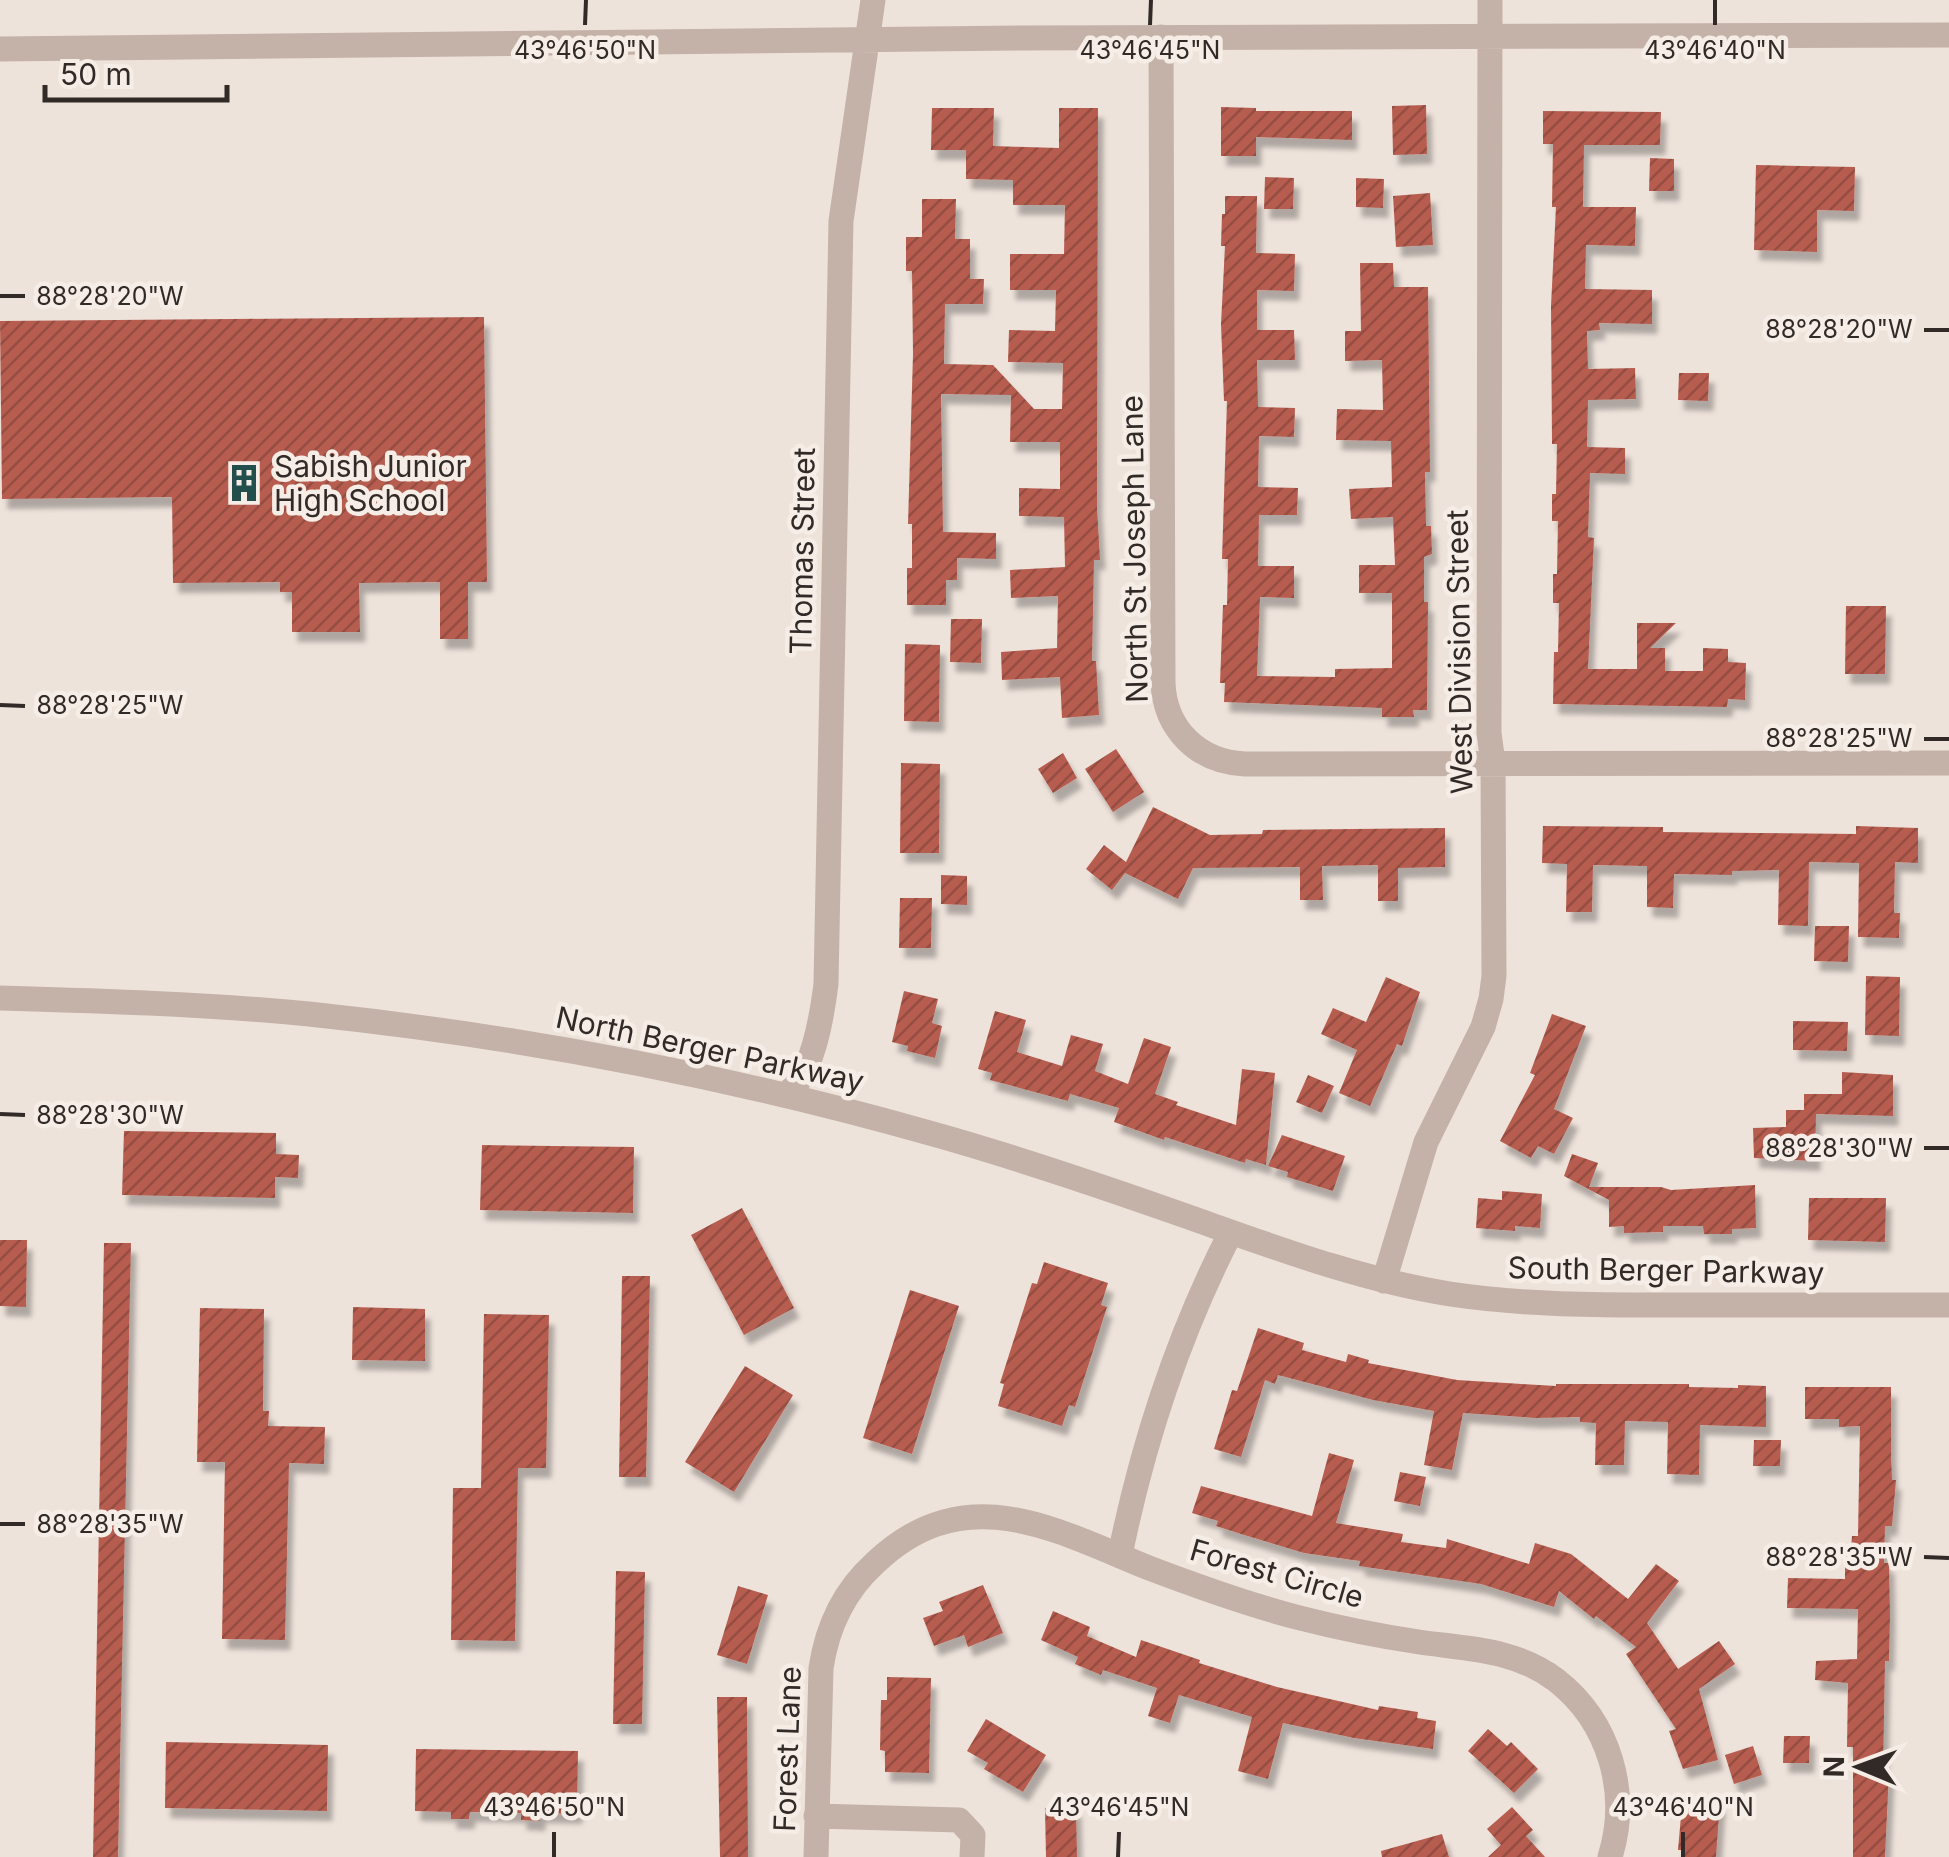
<svg xmlns="http://www.w3.org/2000/svg" width="1949" height="1857" font-family="Inter,sans-serif">
  <defs>
    <pattern id="building-hatch" width="6" height="6" patternUnits="userSpaceOnUse" patternTransform="scale(2.5)"><rect width="6" height="6" fill="#b65d50"/><path d="M-1 1l2-2M0 6l6-6M5 7l2-2" fill="none" stroke="#954d42"/></pattern>
    <filter id="shadow"><feDropShadow dx="5.5" dy="10" stdDeviation="2.5" flood-color="#0004"/></filter>
  </defs>
  <rect width="100%" height="100%" fill="#eee3db"/>
  <path fill="url(#building-hatch)" filter="url(#shadow)" d="M1426,105L1427,154L1393,155L1392,106Z
    M1221,107L1256,108V111H1352V140L1256,137V156H1221Z
    M932,108H994L993,146L1059,148V108H1098L1097,508L1100,560H1094L1092,661H1096L1099,715L1062,718L1060,677L1002,680L1001,652L1057,648L1058,596L1011,598L1010,570L1065,567L1064,517L1019,516V488L1060,489V442H1010L1011,395L941,394L943,532L996,533V559L957,558V580H946V605H907V568H912V524H908L913,354L912,271H906V237H922V199H956L955,239H970V279H984L983,304H945L944,364L993,365L1034,409H1062L1063,363L1008,362L1009,330L1055,331L1056,290H1010V254H1064L1065,205H1013V180L966,179V150H931Z
    M1543,111L1661,112L1660,145H1584L1583,207H1636L1635,246L1586,245L1585,289L1652,290V324L1599,323L1600,330L1587,331L1588,369L1635,368L1636,399L1588,400L1587,447L1625,448V474L1590,473L1588,537L1594,538L1588,669H1637V623H1676L1650,648H1665V671H1703V648L1728,649V662L1746,663L1745,700L1728,699L1727,707L1553,704L1554,652H1558L1559,603H1553V574H1557L1558,521H1552V494H1556L1557,444H1552L1551,306L1556,207H1552L1553,144H1543Z
    M1650,158L1674,159V191H1649Z
    M1756,165L1855,167L1854,211L1817,210V252L1754,250Z
    M1265,177L1294,178L1293,209H1264Z
    M1356,178L1384,179L1383,208L1356,207Z
    M1430,193L1433,245L1396,247L1393,196Z
    M1225,196H1257L1256,253L1295,254L1294,291L1257,290V330H1294L1295,360H1257L1258,407L1295,408L1294,437L1259,436L1258,487L1298,488L1297,515H1259L1258,566H1294V598L1260,597L1257,676L1335,677V669L1392,668V593H1359V565H1395L1393,517L1351,519L1349,489L1392,487L1391,441L1336,440L1337,409L1383,410L1382,360L1345,361V331H1361L1360,263H1393L1394,287H1428L1430,472H1425L1426,526H1431L1432,554L1424,557V602H1428L1427,710H1413L1414,717H1382V708L1224,702L1225,683H1220L1223,605H1227L1228,559H1222L1227,401H1224L1221,324L1225,246H1221L1222,214H1225Z
    M484,317L487,582H468V639H440V582L359,583L360,632H292V592H280V582L173,583L172,497L2,499L0,321Z
    M1679,373H1709L1708,401L1678,400Z
    M1846,606H1886L1885,674H1845Z
    M951,619H982L981,663L950,662Z
    M905,644L940,645L939,722L904,721Z
    M1116,749L1144,792L1113,812L1085,769Z
    M1063,753L1077,778L1053,793L1038,769Z
    M901,763L940,764L939,853H900Z
    M1153,807L1210,835L1262,834L1263,830L1445,828V867L1398,868V901H1378V865L1322,866L1323,900H1300V867L1193,868L1178,899L1125,873L1112,890L1086,869L1104,845L1126,862Z
    M1543,826L1663,827V832L1856,834V826L1918,828V863L1895,862L1894,913H1900L1899,938L1858,937L1859,863L1809,862L1808,926L1778,925L1779,870L1732,871V875L1674,874L1673,908L1647,907V866L1593,865L1592,912H1566L1567,864L1542,863Z
    M941,875L967,876V905L941,904Z
    M900,898H932L931,948H899Z
    M1815,926H1849L1848,962L1814,961Z
    M1866,976L1900,977L1899,1036L1865,1035Z
    M1386,977L1420,992L1402,1046L1397,1044L1370,1106L1339,1093L1357,1050L1321,1034L1333,1008L1366,1022Z
    M904,991L938,999L932,1023L942,1026L935,1058L907,1051L908,1046L892,1042Z
    M995,1011L1026,1020L1017,1052L1062,1066L1071,1035L1103,1044L1095,1071L1128,1084L1144,1038L1171,1047L1155,1094L1178,1102L1176,1105L1236,1125L1242,1069L1275,1073L1266,1165L1246,1159L1245,1163L1165,1137L1164,1140L1114,1122L1119,1108L1070,1094L1068,1101L990,1080L992,1073L978,1069Z
    M1552,1014L1586,1026L1554,1109L1573,1118L1554,1154L1538,1146L1531,1158L1500,1141L1535,1075L1530,1073Z
    M1793,1021L1848,1022L1847,1051L1793,1050Z
    M1842,1072L1893,1075V1116L1816,1114L1815,1161L1754,1158L1753,1128L1786,1127V1110H1804V1094H1842Z
    M1308,1075L1334,1086L1322,1113L1296,1102Z
    M124,1131L276,1133V1154L299,1155L298,1178L275,1177V1198L122,1195Z
    M1282,1135L1345,1156L1333,1191L1287,1177L1288,1172L1268,1166Z
    M482,1145L634,1147L633,1213L480,1210Z
    M1572,1154L1598,1163L1589,1187H1661L1671,1190L1755,1185L1756,1228L1732,1229V1234H1704L1703,1226H1663V1232L1624,1233V1226L1609,1227V1200L1564,1176Z
    M1502,1191L1542,1194L1540,1228L1515,1226V1231L1476,1228L1478,1198L1502,1200Z
    M1809,1198H1886L1885,1242L1808,1240Z
    M742,1208L794,1308L744,1335L691,1235Z
    M0,1240H27L26,1307L0,1306Z
    M104,1243H131L118,1857H93Z
    M1044,1262L1108,1283L1101,1305L1107,1307L1075,1407L1069,1405L1062,1426L998,1406L1004,1384L1000,1383L1015,1336L1032,1283L1037,1284Z
    M622,1276H650L646,1477H619Z
    M910,1290L959,1306L912,1454L863,1438Z
    M353,1307L425,1309V1361L352,1360Z
    M200,1308L264,1309L263,1411H269L268,1426L325,1427L324,1464L289,1463L285,1640L222,1639L225,1462H197Z
    M484,1314L549,1315L546,1468H518L515,1641L451,1640L453,1488H481Z
    M1258,1328L1304,1343L1302,1350L1346,1362L1348,1354L1369,1360L1368,1363L1457,1380L1556,1386V1384H1689V1387L1738,1388V1385L1766,1386V1427L1700,1425L1699,1475L1667,1474L1668,1422L1625,1421L1624,1465H1595L1596,1423L1580,1422V1417L1536,1418L1463,1413L1452,1470L1424,1465L1434,1411L1373,1400L1278,1375L1275,1384L1265,1380L1241,1457L1214,1449L1232,1390L1237,1391Z
    M745,1366L793,1395L734,1492L685,1462Z
    M1805,1387H1891V1454L1892,1480H1896L1892,1526H1885L1884,1563H1889L1890,1616L1889,1661H1885L1883,1772H1889L1885,1857H1853V1747H1847L1848,1683L1815,1680L1816,1661L1857,1659L1858,1609L1787,1608L1788,1578L1845,1579V1549H1851L1852,1536H1858L1860,1426L1839,1427V1419H1805Z
    M1754,1440H1781L1780,1466H1753Z
    M1329,1453L1354,1460L1336,1523L1403,1534L1401,1542L1446,1548L1447,1539L1529,1564L1535,1543L1571,1554L1628,1599L1656,1564L1679,1581L1647,1623L1678,1669L1719,1641L1735,1664L1699,1689L1718,1760L1683,1769L1669,1731L1676,1729L1626,1654L1636,1647L1596,1616L1594,1619L1559,1591L1554,1607L1481,1584L1359,1566L1360,1561L1304,1553L1241,1534L1216,1526L1218,1521L1192,1513L1201,1486L1312,1516Z
    M1400,1472L1426,1477L1420,1506L1394,1501Z
    M616,1571L645,1572L642,1724H613Z
    M983,1585L1003,1633L968,1647L964,1635L934,1646L923,1618L943,1611L939,1602Z
    M738,1586L768,1595L747,1664L717,1655Z
    M1053,1611L1090,1627L1087,1636L1136,1657L1141,1640L1200,1660L1199,1663L1277,1687L1378,1710L1379,1706L1418,1712L1417,1718L1436,1721L1433,1749L1354,1738L1283,1723L1268,1779L1238,1771L1252,1717L1179,1695L1170,1723L1148,1716L1157,1688L1103,1670L1101,1675L1075,1664L1078,1657L1041,1640Z
    M887,1677L931,1678L929,1773L885,1772V1751L880,1750L881,1700H887Z
    M717,1697H747L748,1857H720Z
    M986,1719L1046,1755L1023,1792L984,1769L988,1763L967,1751Z
    M1488,1729L1507,1746L1511,1742L1538,1769L1514,1793L1468,1751Z
    M1784,1736H1810L1809,1763H1783Z
    M166,1742L328,1745L327,1811L165,1808Z
    M1753,1746L1762,1775L1734,1784L1725,1755Z
    M416,1749L578,1751L577,1814L540,1813V1821L521,1820V1813L470,1812L469,1819H451V1812L415,1811Z
    M1686,1799L1720,1802L1716,1857H1681V1850H1678L1681,1816H1684Z
    M1076,1807L1077,1857H1046L1045,1808Z
    M1512,1807L1533,1830L1526,1836L1545,1857H1488L1501,1845L1487,1829Z
    M1442,1834L1449,1857H1382L1381,1851Z"/>
  <g fill="none" stroke-linecap="round" stroke-linejoin="round">
    <path stroke="#c4b2a8" stroke-width="25" d="M1161,37L1163,683C1165,729 1198,762 1245,764L1949,763
      M0,49L1021,38L1949,35
      M0,998C103,1001 206,1004 309,1014C518,1036 724,1075 926,1132C1013,1156 1098,1185 1183,1215C1271,1246 1357,1279 1450,1294C1530,1306 1609,1305 1689,1305C1776,1305 1862,1305 1949,1305
      M785,1095C813,1076 822,1016 826,984L841,221L873,0
      M1384,1281L1426,1142L1483,1027L1491,999L1494,976L1493,763L1489,733L1490,0
      M1120,1555C1143,1442 1178,1335 1231,1232
      M816,1816L959,1820L973,1835L972,1857
      M816,1857L821,1668C827,1628 844,1591 875,1563C965,1477 1055,1530 1149,1568C1199,1587 1249,1605 1300,1618C1339,1628 1379,1636 1419,1642C1468,1649 1515,1649 1556,1680C1610,1722 1630,1793 1610,1857"/>
  </g>
  <path fill="none" stroke="#322a27" stroke-width="4" d="M585,25L586,0M1150,25L1151,0M1715,25V0M0,296H25M1924,330H1949M0,705L25,706M1924,739H1949M0,1114L25,1115M1924,1148H1949M0,1524H25M1924,1557L1949,1558M554,1857V1832M1118,1857L1119,1832M1683,1857V1832"/>
  <defs>
    <g id="building-bare" transform="scale(3)"><path d="M-4-6H4V6H1V3H-1V6H-4ZM-2.5-4.3h1.7v1.8h-1.7ZM.8-4.3h1.7v1.8H.8ZM-2.5-1h1.7V.8h-1.7ZM.8-1h1.7V.8H.8Z" fill="#224e4c" stroke="#f6ede6" stroke-width="2.5" paint-order="stroke"/></g>
  </defs>
  <g fill-rule="evenodd">
    <use href="#building-bare" x="244" y="483"/>
  </g>
  <g text-anchor="middle" dominant-baseline="central" stroke-width="9" stroke-linejoin="round" paint-order="stroke">
    <g font-size="30" fill="#322a27" stroke="#f6ede6" text-anchor="start">
      <text x="274" y="466">Sabish Junior<tspan x="274" dy="34">High School</tspan></text>
    </g>
    <g font-size="30" fill="#322a27" stroke="#f6ede6">
      <text transform="translate(1134 549) rotate(-91)">North St Joseph Lane</text>
      <text transform="translate(802 551) rotate(-89)">Thomas Street</text>
      <text transform="translate(1459 652) rotate(-91)">West Division Street</text>
      <text transform="translate(710 1049) rotate(12)">North Berger Parkway</text>
      <text transform="translate(1666 1270) rotate(1)">South Berger Parkway</text>
      <text transform="translate(1277 1573) rotate(16)">Forest Circle</text>
      <text transform="translate(787 1749) rotate(-88)">Forest Lane</text>
    </g>
  </g>
  <g font-size="25" text-anchor="middle" fill="#322a27" stroke="#f6ede6" stroke-width="9" stroke-linejoin="round" paint-order="stroke">
    <text x="585" y="59">43°46'50"N</text>
    <text x="1150" y="59">43°46'45"N</text>
    <text x="1715" y="59">43°46'40"N</text>
    <text x="110" y="305">88°28'20"W</text>
    <text x="1839" y="338">88°28'20"W</text>
    <text x="110" y="714">88°28'25"W</text>
    <text x="1839" y="747">88°28'25"W</text>
    <text x="110" y="1124">88°28'30"W</text>
    <text x="1839" y="1157">88°28'30"W</text>
    <text x="110" y="1533">88°28'35"W</text>
    <text x="1839" y="1566">88°28'35"W</text>
    <text x="554" y="1816">43°46'50"N</text>
    <text x="1119" y="1816">43°46'45"N</text>
    <text x="1683" y="1816">43°46'40"N</text>
  </g>
  <g transform="translate(1859 1767) rotate(271)" stroke="#f6ede6" stroke-width="8" paint-order="stroke">
  <path d="M0-8L18 38L0 25L-18 38Z" fill="#322a27"/>
  <text y="-15" font-size="28" font-weight="bold" text-anchor="middle" fill="#322a27">N</text>
  </g>
  <path d="M45 85v15h182v-15" fill="none" stroke="#322a27" stroke-width="5"/>
  <text x="60" y="85" font-size="30" fill="#322a27" stroke="#f6ede6" stroke-width="8" paint-order="stroke">50 m</text>
</svg>
